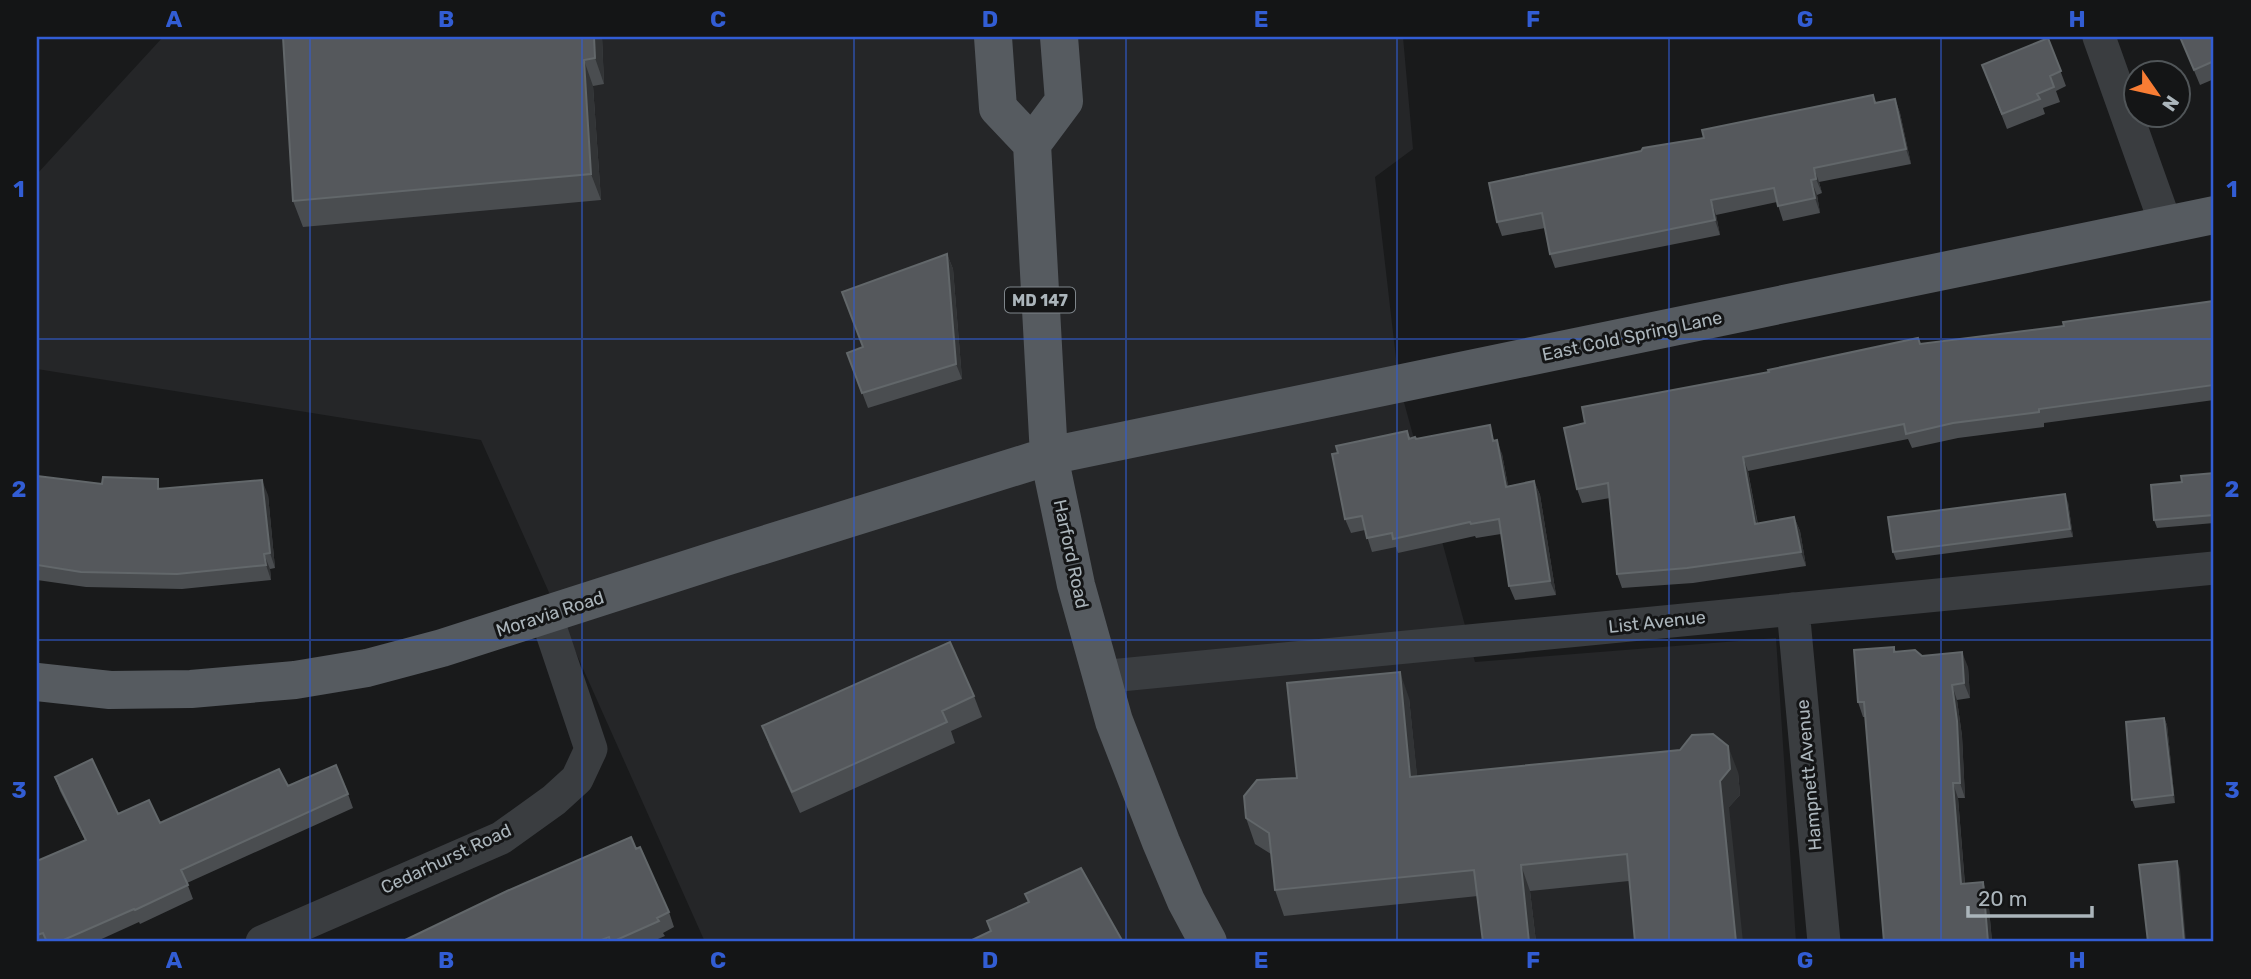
<svg xmlns="http://www.w3.org/2000/svg" width="2251" height="979" font-family="Rubik,sans-serif">
  <rect width="100%" height="100%" fill="#191a1b"/>
  <path fill="#252628" d="M163,37H1403L1413,149L1375,177L1399,384L1475,662L1776,638L1796,942H705L481,440L37,369V174Z"/>
  <g fill="none" stroke-linecap="round" stroke-linejoin="round">
    <path stroke="#3a3d40" stroke-width="33" d="M2099,37L2166,225
      M1793,609L1824,942
      M1100,677L2214,568
      M262,942L501,838L554,800L577,779L591,749L546,615"/>
    <path stroke="#565b60" stroke-width="38" d="M993,37L998,108L1032,144
      M1059,37L1064,101L1032,144L1049,456L1076,585L1114,721L1161,842L1186,901L1208,942
      M37,682L110,690L191,689L295,680L367,668L442,648L722,558L1049,456L2214,215"/>
  </g>
  <path fill="#4a4d50" d="M283,37H602L604,84L593,86L601,200L303,227L293,201Z
    M2180,37H2214V79L2200,85Z
    M2048,38L2066,86L2056,91L2060,102L2043,108L2045,114L2007,129L1982,65Z
    M1873,95L1876,103L1895,99L1900,113L1911,164L1819,182L1822,193L1817,195L1820,213L1783,221L1777,202L1716,215L1720,235L1555,268L1550,254L1545,228L1502,236L1497,222L1704,138Z
    M947,254L953,269L962,379L868,408L847,353L863,347Z
    M2214,301V400L2044,423V427L1958,438L1912,448L1908,439L1748,471L1758,524L1794,517L1800,531L1806,566L1693,583L1622,588L1617,574L1610,498L1582,503L1577,489L1921,344L2064,326Z
    M1407,431L1410,438L1416,439L1495,441L1502,454L1508,486L1534,481L1540,495L1556,595L1515,600L1509,586L1501,534L1476,538L1475,536L1398,553L1396,547L1372,552L1365,530L1351,533L1345,519Z
    M2214,473V523L2157,528L2154,520L2182,482Z
    M37,476L102,484L268,495L275,568L270,569L271,580L182,589L86,587L37,580Z
    M2068,502L2073,537L1896,560L1893,552Z
    M1894,647L1896,652L1922,656L1968,667L1970,698L1957,700L1962,736L1965,798H1958L1965,884L1983,882L1988,897L1992,942H1884L1865,717H1863L1858,702Z
    M974,696L982,717L951,731L955,743L800,813L770,747L762,726Z
    M1409,698L1417,777L1738,772L1740,795L1729,807L1629,881L1530,891L1536,942H1483L1478,896L1284,916L1275,890L1271,854L1255,844L1246,818L1297,778Z
    M2164,718L2167,725L2175,803L2135,808L2132,800Z
    M55,777L118,814L160,823L288,786L348,794L353,808L187,883L193,899L140,924L139,922L95,942H37V861L85,840L60,791Z
    M636,849L669,912L674,927L663,933L665,936L651,942H401Z"/>
  <path fill="#323436" d="M594,37H602L604,84L595,58Z
    M584,60L593,86L601,200L591,174Z
    M1895,99L1900,113L1911,164L1906,149Z
    M1814,168L1819,182L1822,193L1816,179Z
    M1811,180L1817,195L1820,213L1815,198Z
    M1711,200L1716,215L1720,235L1715,220Z
    M947,254L953,269L962,379L956,364Z
    M1497,440L1502,454L1511,501L1506,487Z
    M1743,457L1748,471L1760,538L1755,524Z
    M262,480L268,495L275,568L270,553Z
    M1534,481L1540,495L1556,595L1550,581Z
    M2065,494L2068,502L2073,537L2070,529Z
    M1794,517L1800,531L1806,566L1801,552Z
    M264,554L270,569L271,580L266,565Z
    M1962,652L1968,667L1970,698L1964,683Z
    M1400,672L1409,698L1420,803L1410,777Z
    M1952,685L1957,700L1962,736L1965,798L1960,783Z
    M2164,718L2167,725L2175,803L2173,795Z
    M1728,746L1738,772L1740,795L1729,807L1743,942H1736L1720,781Z
    M1953,783L1958,798L1966,899L1961,884Z
    M2177,861L2180,869L2186,942H2184Z
    M1521,865L1530,891L1536,942H1529Z
    M1983,882L1988,897L1992,942H1988Z"/>
  <path fill="#55585c" stroke="#62676a" stroke-width="2" d="M283,37H594L595,58L584,60L591,174L293,201Z
    M2180,37H2214V61L2194,70Z
    M2048,38L2061,71L2050,76L2054,87L2037,94L2040,99L2002,114L1982,65Z
    M1873,95L1875,103L1895,99L1906,149L1814,168L1816,179L1811,180L1815,198L1778,206L1774,188L1711,200L1715,220L1550,254L1542,213L1497,222L1489,183L1641,151L1643,148L1704,138L1702,130Z
    M947,254L956,364L862,393L847,353L863,347L842,292Z
    M2214,301V385L2039,409V412L1953,423L1906,434L1904,424L1743,457L1755,524L1794,517L1801,552L1687,568L1617,574L1608,483L1577,489L1564,428L1585,423L1582,407L1769,372L1768,370L1918,338L1920,344L2064,326L2063,322Z
    M1490,425L1493,441L1497,440L1506,487L1534,481L1550,581L1509,586L1499,519L1471,524L1470,522L1393,539L1392,533L1367,538L1362,516L1345,519L1332,454L1338,453L1336,446L1407,431L1409,439L1415,437L1416,439Z
    M2214,473V515L2154,520L2151,485L2182,482L2181,476Z
    M37,476L102,484L103,477L158,479V489L262,480L270,553L264,554L266,565L177,574L81,572L37,565Z
    M2065,494L2070,529L1893,552L1888,517Z
    M2212,604H2214V627Z
    M950,642L974,696L942,711L947,722L792,792L762,726Z
    M1894,647V652L1915,650L1922,656L1962,652L1964,683L1952,685L1957,721L1960,783H1953L1961,884L1983,882L1988,942H1884L1864,702H1858L1854,650Z
    M1400,672L1410,777L1680,750L1692,735L1713,734L1728,746L1730,769L1720,781L1736,942H1635L1627,854L1521,865L1529,942H1483L1474,870L1275,890L1269,833L1246,818L1244,796L1257,780L1297,778L1287,683Z
    M2164,718L2173,795L2132,800L2126,722Z
    M92,759L118,814L149,800L160,823L279,769L288,786L336,765L348,794L181,870L188,885L135,910L134,909L59,942H47L43,933L37,935V861L86,840L55,777Z
    M631,837L636,849L640,847L669,912L657,918L659,921L612,942H610L609,937L596,942H401L507,891Z
    M2177,861L2184,942H2148L2139,865Z
    M1081,868L1123,942H968L991,931L987,921L1029,902L1025,894Z"/>
  <path fill="none" stroke="#325dd4" stroke-width="2" stroke-opacity="0.55" d="M310,37V942M582,37V942M854,37V942M1126,37V942M1397,37V942M1669,37V942M1941,37V942M37,339H2214M37,640H2214"/>
  <g text-anchor="middle" dominant-baseline="central" stroke-width="6" stroke-linejoin="round" paint-order="stroke">
    <rect fill="#141516" stroke="#7e858a" stroke-width="2" x="1005" y="287.5" width="70" height="25" rx="5"/>
    <g font-size="16" font-weight="bold" fill="#abb5bb">
      <text x="1040" y="300">MD 147</text>
    </g>
    <g font-size="18" fill="#abb5bb" stroke="#141516">
      <text transform="translate(1632 336) rotate(-12)">East Cold Spring Lane</text>
      <text transform="translate(1071 554) rotate(78)">Harford Road</text>
      <text transform="translate(550 614) rotate(-18)">Moravia Road</text>
      <text transform="translate(1657 622) rotate(-6)">List Avenue</text>
      <text transform="translate(1809 775) rotate(-95)">Hampnett Avenue</text>
      <text transform="translate(446 859) rotate(-25)">Cedarhurst Road</text>
    </g>
  </g>
  <rect width="2251" height="979" fill="none" stroke="#141516" stroke-width="77"/>
  <g transform="translate(2157 94) rotate(124)"><circle r="33" fill="#141516" stroke="#505558" stroke-width="2"/>
  <path d="M0-5L12 26L0 18L-12 26Z" fill="#f87d34"/>
  <text y="-10" font-size="19" font-weight="bold" text-anchor="middle" fill="#abb5bb">N</text>
  </g>
  <path d="M1968 906v10h124v-10" fill="none" stroke="#abb5bb" stroke-width="3.5"/>
  <text x="1978" y="906" font-size="21" fill="#abb5bb" stroke="#141516" stroke-width="5" paint-order="stroke">20 m</text>
  <rect x="38" y="38" width="2174" height="902" fill="none" stroke="#325dd4" stroke-width="2.5"/>
  <g font-size="23" text-anchor="middle" font-weight="bold" fill="#325dd4">
    <text x="174" y="27">A</text>
    <text x="446" y="27">B</text>
    <text x="718" y="27">C</text>
    <text x="990" y="27">D</text>
    <text x="1261" y="27">E</text>
    <text x="1533" y="27">F</text>
    <text x="1805" y="27">G</text>
    <text x="2077" y="27">H</text>
    <text x="19" y="197">1</text>
    <text x="2232" y="197">1</text>
    <text x="19" y="497">2</text>
    <text x="2232" y="497">2</text>
    <text x="19" y="798">3</text>
    <text x="2232" y="798">3</text>
    <text x="174" y="968">A</text>
    <text x="446" y="968">B</text>
    <text x="718" y="968">C</text>
    <text x="990" y="968">D</text>
    <text x="1261" y="968">E</text>
    <text x="1533" y="968">F</text>
    <text x="1805" y="968">G</text>
    <text x="2077" y="968">H</text>
  </g>
</svg>
